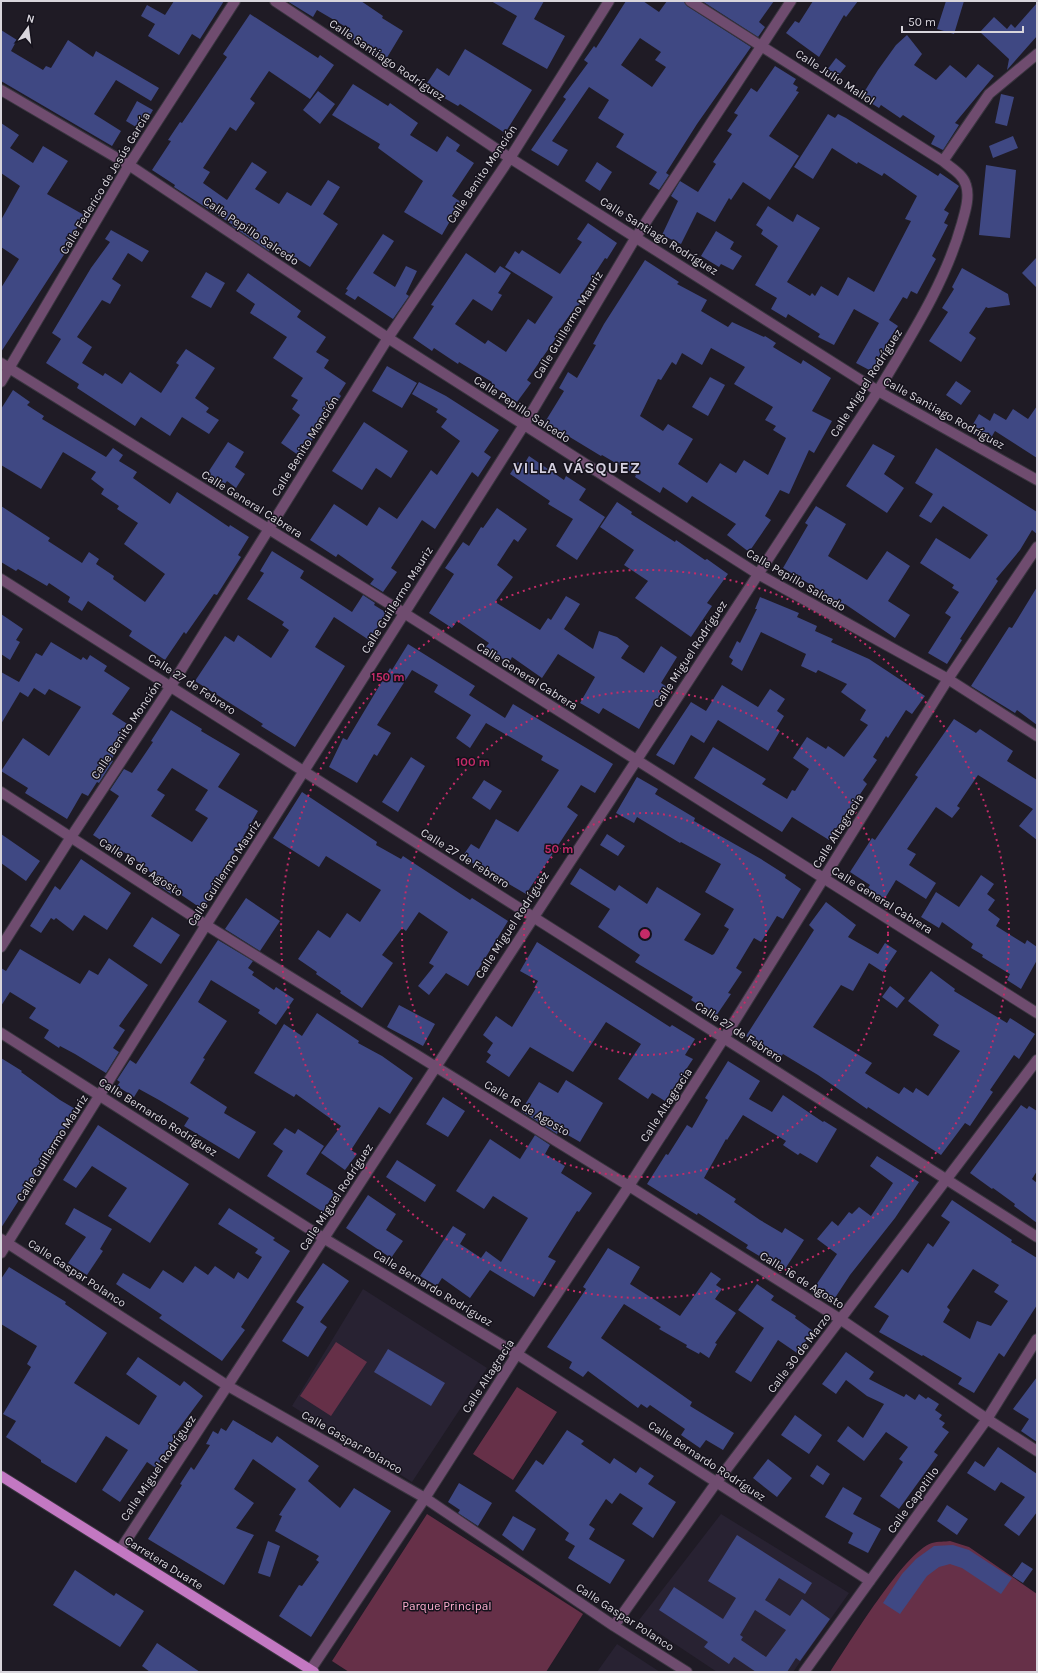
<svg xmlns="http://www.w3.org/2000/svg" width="1038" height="1673" font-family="Karla,sans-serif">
  <rect width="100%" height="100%" fill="#1f1b25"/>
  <path fill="#282232" d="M363,1289L487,1368L412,1482L292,1406Z
    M721,1514L849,1593L793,1672H717L639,1620Z
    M617,1644L660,1672H597Z"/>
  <path fill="#663048" d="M336,1342L367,1362L331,1416L300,1396Z
    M517,1387L557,1412L513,1480L473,1454Z
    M427,1514L583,1614L546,1672H349L332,1661Z
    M950,1541L969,1547L1037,1594V1672H830C849,1644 904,1552 932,1543C938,1541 945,1542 950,1541Z"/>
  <path fill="#3f4883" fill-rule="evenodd" d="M174,1H224L200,39L192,34L179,55L148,36L155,24L141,16L147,5L165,15Z
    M287,1H361L383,16L382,18L403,31L385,61L352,40L354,37L345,30L346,27L317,10L313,17Z
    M491,1H544L534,19L565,36L547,69L502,44L517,16Z
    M626,1H643L659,12L667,1H684L687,6L751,47L697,124L666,173L669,175L659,190L649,184L657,172L616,147L624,134L598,118L609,100L589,87L552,141L568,150L558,166L531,150L566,99L563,97L588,63L584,60L594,46L596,48ZM640,38L661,52L655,60L666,67L652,87L621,65Z
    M702,1H774L759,22L765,27L758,37Z
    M813,1H858L846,17L844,15L819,57L786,33L795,21L799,23Z
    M946,1H964L954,34L937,29Z
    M1037,3V36L1007,70L1009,59L980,32L994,17L1007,29L1011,24L1015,28Z
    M250,14L318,58L320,55L334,65L310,99L269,71L250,99L255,103L236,131L230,127L203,168L210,172L203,183L227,200L252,162L267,172L255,189L279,204L287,192L311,206L328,180L340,187L323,214L338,224L310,267L285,251L284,253L272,246L269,251L232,226L233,225L174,187L175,185L152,170L171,141L168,140L180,122L182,123L227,57L223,54Z
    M1,30L17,40L11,51L43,70L46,66L51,68L68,40L93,57L96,51L159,88L151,101L116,80L94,114L121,131L112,146L1,81Z
    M907,35L922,54L914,65L936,80L950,65L966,78L978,64L994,76L955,123L959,125L943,150L931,144L935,136L903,115L900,118L881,105L879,108L861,97L878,70L896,45Z
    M465,49L532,90L505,133L460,104L458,106L439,95L441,92L427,83L437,68L449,76Z
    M836,58L846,66L834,81L824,74Z
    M775,66L796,79L793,84L798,87L796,91L799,92L769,136L799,156L770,200L743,182L731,200L729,198L715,222L697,212L681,244L662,235L678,201L671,196L680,181L698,192L716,164L713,162L732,134L727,131L738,115L734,113L751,88L757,92Z
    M353,84L388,106L390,103L418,123L410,135L437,152L447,136L460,145L456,151L474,163L452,196L461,202L442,235L404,212L423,181L378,148L380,144L332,115Z
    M318,91L335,104L320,124L303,110Z
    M1001,94L1014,97L1007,126L995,123Z
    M137,101L153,110L141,130L126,121Z
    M828,114L835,118L838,114L846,118L938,176L940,173L959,186L944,210L949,213L944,223L948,225L932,256L936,259L917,294L911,291L907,299L903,297L889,320L898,326L887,343L890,344L873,372L856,363L879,323L854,309L834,345L818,337L820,334L788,314L786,318L771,309L777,298L755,285L778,246L761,234L763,230L756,225L768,206L793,222L797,214L820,228L787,282L810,296L812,293L815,296L821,286L838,296L848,277L874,292L911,221L905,219L917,196L884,173L882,176L858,162L857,164L832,148L813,179L794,167Z
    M1,123L19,135L10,148L33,163L43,146L68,161L47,194L84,215L67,246L69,247L1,352V288L19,259L1,247V220L20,186L1,173Z
    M1013,136L1018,148L993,158L989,146Z
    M597,162L612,172L600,191L585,181Z
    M986,165L1016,170L1010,238L979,235Z
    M588,223L617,243L607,259L605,258L581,295L584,297L576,310L574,309L554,337L556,338L527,380L531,383L517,402L490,384L492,382L459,362L458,364L434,348L432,351L413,338L434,306L431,305L466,253L495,273L500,266L511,273L498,293L502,295L492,311L473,299L455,324L485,344L488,340L506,352L528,319L535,324L553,297L505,267L515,251L519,254L522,250L560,274L582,242L577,239Z
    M111,230L149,251L142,262L128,253L112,279L121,285L110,304L102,300L77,337L92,347L82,363L103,376L105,373L122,384L130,372L161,393L179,365L176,363L186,349L215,368L195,398L209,408L206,412L219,420L209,434L182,417L170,436L141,417L135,426L77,388L79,384L46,363L61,339L52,333L91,268L110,242L105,239Z
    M716,231L734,242L730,249L742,256L733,270L721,264L719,267L701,256Z
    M383,234L394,241L373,273L395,287L406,266L417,271L406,294L409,296L393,319L358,296L355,300L345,294L348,290L346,289Z
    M1037,257V288L1022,273Z
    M645,260L679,282L677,284L707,300L701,311L728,327L732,322L764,337L765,336L776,343L773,347L801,364L803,360L831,378L812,411L832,421L814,453L809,450L789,494L780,490L765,516L771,520L749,552L727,535L736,524L692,496L687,503L663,487L660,493L635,477L636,475L602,455L601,456L545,422L564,391L559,388L568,372L577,378L596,345L593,344L604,324ZM711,348L745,367L734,384L773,407L765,420L776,426L773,430L786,438L768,475L744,460L736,473L720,463L707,483L678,464L693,439L668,424L663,431L640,416L658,379L661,380L672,362L676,365L682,353L702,365Z
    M962,268L1008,294L1010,305L988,308L986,307L969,333L976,338L961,362L929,341L948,312L942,308L954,289L952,287Z
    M206,272L225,283L211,308L191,297Z
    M248,273L301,311L297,317L326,337L316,352L329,360L324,368L346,383L339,394L341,396L301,457L281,443L300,415L292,409L298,400L291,396L303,378L273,358L287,337L250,313L255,304L236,291Z
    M387,366L417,383L402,408L372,391Z
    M710,377L725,385L708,416L692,407Z
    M956,381L971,391L961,405L946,395Z
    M419,382L446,396L499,430L484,452L491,457L478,477L472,472L435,529L422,520L391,568L397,572L383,592L370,584L374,579L338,554L336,557L310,540L334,504L367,526L379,507L397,519L431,470L437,475L460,441L441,427L447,419L436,412L438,409L412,394Z
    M13,390L30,402L27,405L44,416L42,419L106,457L113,448L123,455L119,461L137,472L133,478L170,504L177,492L229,527L230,525L249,537L238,555L241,557L217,595L214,594L186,634L184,632L165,660L129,636L132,631L88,601L82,611L68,602L70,597L49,583L47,586L18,569L16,571L1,562V506L50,538L48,541L82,563L89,552L99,559L96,564L114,576L113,579L145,602L165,574L124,544L138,523L117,509L119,506L101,494L104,489L91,479L96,472L63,452L41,489L1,465V409Z
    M1037,406V458L995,431L988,443L969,431L979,414L990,421L994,413L1006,420L1013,409L1028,419Z
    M364,422L408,451L391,478L376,468L362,490L332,471Z
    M228,442L244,452L235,467L245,474L236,488L227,481L224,485L207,474Z
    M873,444L895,456L884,474L904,488L887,513L846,486Z
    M936,448L1037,512V534L1032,530L1020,550L996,579L998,581L960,639L962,640L947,664L928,653L951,617L945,613L959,592L952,588L954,585L920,563L936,538L970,559L988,535L943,506L931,523L919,516L933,494L915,483Z
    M529,456L564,480L566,476L586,489L579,500L605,517L577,560L556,546L573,519L548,504L550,501L510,474L518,462L523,466Z
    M617,502L632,512L631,514L675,542L676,540L705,560L707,559L728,574L707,603L712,606L691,637L635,598L648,581L624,565L634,550L600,527Z
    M816,506L846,524L828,556L867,580L887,551L910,566L888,601L910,615L895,638L845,604L843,607L822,594L823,592L783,568L808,525L805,523Z
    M497,508L527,529L518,542L514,539L497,565L513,577L495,602L540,630L548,618L551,620L566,596L580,604L564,629L593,649L599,631L617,637L629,646L621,658L644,673L661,646L677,657L661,683L667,687L655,706L653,705L639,729L603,708L599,714L580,703L595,677L558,654L542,678L512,657L509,663L485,648L489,643L457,621L452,628L429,613L454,574L445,568L463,542L469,546L481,527L483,528Z
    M272,551L304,571L300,578L352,612L363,595L375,603L374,605L387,613L369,640L334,617L315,647L345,666L295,747L261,726L263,724L195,681L225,636L234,642L238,635L271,658L289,630L282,625L284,622L247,599L264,573L260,571Z
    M1037,587V725L1017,710L1015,713L971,686L1009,627L1012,628Z
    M760,597L799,613L797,617L817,626L815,631L833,639L831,642L869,659L925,696L912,714L906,710L888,738L886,736L873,757L877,760L863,780L867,784L829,840L792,817L782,832L694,778L713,747L766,779L762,784L787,799L792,790L795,791L809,769L793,758L807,737L826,749L828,746L844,757L868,725L860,720L866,710L841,692L847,684L818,670L816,673L801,666L806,654L761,632L742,671L731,664L733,660L729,657L737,641L740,643L757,609H755Z
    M1,614L23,629L16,640L20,642L10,660L1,654Z
    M51,642L81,660L83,657L87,660L90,655L107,666L104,671L130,688L112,714L132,727L111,760L113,761L99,783L97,782L88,796L82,793L67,819L25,793L28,788L1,771L23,738L49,756L81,707L49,689L45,695L34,688L28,697L20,692L1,724V672L19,682L36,653L42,656Z
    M408,644L475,686L469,695L505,718L513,704L613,764L595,793L581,785L567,807L578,815L526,894L462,857L471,844L479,849L496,819L518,832L559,770L541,760L543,756L486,723L470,748L456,738L471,715L434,692L438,685L412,670L377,725L391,733L377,756L374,754L357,783L329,767L343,738L347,740L390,668L392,670Z
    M722,685L758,707L770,689L785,699L777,711L784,716L776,729L780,731L768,751L718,720L704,743L691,735L674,765L656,755L691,702L706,711Z
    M171,710L202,729L201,731L240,754L218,787L258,811L243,837H244L227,864L231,867L202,909L174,890L171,894L155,883L159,878L146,869L147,868L124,852L123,855L93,835L119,796L110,790L124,769L132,773L153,742L151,741ZM172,768L208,790L195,810L208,818L192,842L151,816L165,795L157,790Z
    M954,719L976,733L980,729L1013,751L1007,761L1037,780V840L1019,826L1033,809L978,775L957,806L960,808L952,818L936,807L907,849L916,854L909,865L936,883L926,899L896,880L884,900L867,889L870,885L850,872L872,838L875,840L918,777L915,775Z
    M411,757L425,766L398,812L382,802Z
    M637,777L658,789L655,794L695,818L694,821L761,859L786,875L785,878L801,889L783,919L777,916L761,942L754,938L736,968L742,972L728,993L731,994L716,1016L691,1000L693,997L635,962L640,955L598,927L610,909L570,884L580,868L615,891L619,885L647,904L657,887L701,914L684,940L712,955L714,954L729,929L724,926L734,909L705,892L721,864L681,842L680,843L637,817L634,823L616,813Z
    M484,780L502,791L490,810L472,798Z
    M302,792L377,842L376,845L401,859L403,856L470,900L472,898L508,921L468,986L446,973L429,995L418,986L434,966L429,963L448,932L419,912L406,931L402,928L382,955L393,963L362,1008L340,993L341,991L316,974L317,972L298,959L318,930L330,938L347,913L360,922L381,890L326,856L319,867L273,838Z
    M1,834L40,861L26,881L1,863Z
    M607,834L625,846L618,856L600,845Z
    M81,859L131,893L107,930L84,915L73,931L56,918L54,920L51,918L41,933L30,926L55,886L60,890Z
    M981,875L994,884L987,894L995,900L988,910L1000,919L996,926L1025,944L1027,940L1037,947V960L1021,989L1007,980L1010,974L982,957L983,955L971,948L973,944L942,922L939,928L921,917L936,892L959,907Z
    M246,898L280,921L260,951L225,929Z
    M826,902L856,925L848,937L878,954L885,943L897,951L883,972L869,963L853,991L841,985L813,1027L872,1063L865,1073L892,1090L899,1094L904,1087L913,1093L916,1088L928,1096L960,1051L933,1035L939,1025L908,1001L931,971L955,989L954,991L1007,1023L1010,1018L1035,1034L1019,1059L1014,1055L990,1090L993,1092L970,1126L965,1123L941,1155L868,1107L867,1109L818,1075L783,1054L780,1058L746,1036L814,930L809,925Z
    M152,917L180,935L161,964L133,946Z
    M218,940L253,961L248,968L254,972L252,975L274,990L276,987L294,999L276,1025L258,1013L260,1010L211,980L198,1002L227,1021L203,1058L205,1059L190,1083L227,1107L224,1113L256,1132L239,1159L184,1126L189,1118L159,1100L139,1089L134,1097L117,1086L120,1082L117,1080L130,1060L136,1064Z
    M537,942L670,1027L672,1025L695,1039L685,1055L693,1059L665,1101L652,1093L648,1099L618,1079L641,1044L606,1022L573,1072L530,1047L509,1077L486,1062L491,1055L487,1052L493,1043L483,1035L496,1016L512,1027L536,988H534L538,981L520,971Z
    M20,949L80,984L89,970L98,975L109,958L148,985L119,1026L125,1030L113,1048L119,1052L106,1073L75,1054L60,1046L59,1048L44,1038L49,1030L29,1018L36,1008L10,992L1,1006V968L6,971Z
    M890,986L905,998L897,1008L882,997Z
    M399,1005L435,1024L423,1046L387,1027Z
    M317,1013L359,1041L358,1043L382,1056L413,1078L390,1114L379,1107L351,1150L357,1154L345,1170L321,1153L341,1126L296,1094L294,1097L254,1073L284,1024L302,1036Z
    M1,1058L22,1071L21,1072L60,1100L77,1110L1,1228Z
    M728,1061L760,1081L749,1099L772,1112L783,1095L823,1122L824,1121L837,1129L817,1163L800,1153L798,1155L783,1145L786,1141L743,1115L727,1140L726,1139L704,1178L736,1199L734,1202L760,1220L782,1233L785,1228L804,1240L785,1269L762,1255L761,1257L746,1248L748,1245L698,1213L697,1215L647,1184L666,1154L668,1155L687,1125L692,1128L708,1100L705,1098Z
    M566,1080L603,1103L580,1142L559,1130L557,1134L521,1111L539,1082L558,1093Z
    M443,1097L465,1111L448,1137L426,1124Z
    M1021,1105L1027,1109L1029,1106L1037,1111V1171L1032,1179L1037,1183V1223L1014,1206L1015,1204L993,1188L992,1189L970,1173Z
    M98,1125L189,1184L150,1243L108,1216L127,1188L92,1166L76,1188L63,1180Z
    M285,1128L295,1134L298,1129L324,1146L306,1174L335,1192L323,1212L267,1176L283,1151L273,1144Z
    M535,1135L550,1145L545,1154L565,1166L561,1173L592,1193L579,1212L577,1211L548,1257L556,1261L534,1297L490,1270L470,1298L442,1278L437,1286L420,1276L453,1226L466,1234L460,1244L481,1258L486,1251L501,1262L528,1218L493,1196L484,1209L456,1191L490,1139L520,1159Z
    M877,1156L919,1182L895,1218L850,1275L831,1304L812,1291L837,1254L817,1239L832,1221L838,1226L849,1212L852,1214L859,1207L871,1216L893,1183L870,1166Z
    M397,1160L436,1185L425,1202L386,1177Z
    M368,1195L396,1214L386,1230L403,1241L391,1258L346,1228Z
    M952,1200L1012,1240L1011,1242L1037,1258V1305L1004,1357L999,1353L974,1393L958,1384L962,1378L923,1355L922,1356L879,1332L889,1316L874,1307L902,1269L908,1273L928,1243L933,1247L950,1222L941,1216ZM973,1269L999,1285L994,1292L1008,1301L991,1326L977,1321L970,1339L943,1322L950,1310L947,1307Z
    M74,1208L112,1229L100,1249L103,1251L87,1275L68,1263L86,1237L65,1224Z
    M229,1208L275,1238L273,1240L290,1251L241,1327L245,1330L222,1361L159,1318L162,1315L116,1284L123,1273L150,1289L163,1270L183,1283L195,1266L208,1275L215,1266L234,1279L238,1272L248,1279L262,1257L255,1253L258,1249L218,1224Z
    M608,1248L640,1267L630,1284L680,1316L711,1272L721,1279L716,1285L722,1289L715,1299L736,1313L715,1343L717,1344L709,1358L700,1352L699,1354L686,1347L687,1345L659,1329L661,1327L624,1304L601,1338L692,1402L690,1406L734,1433L723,1450L706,1440L700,1448L681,1435L685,1429L650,1405L647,1408L641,1404L638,1408L588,1371L583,1377L569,1368L572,1362L547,1347L586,1289L583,1287Z
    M323,1263L349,1281L320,1322L327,1327L308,1357L282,1341L304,1307L296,1302Z
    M9,1267L66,1302L65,1304L107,1333L74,1383L139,1425L157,1396L126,1374L138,1357L180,1386L184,1381L203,1396L174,1435L177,1437L156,1468L147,1462L120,1502L102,1490L128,1450L106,1436L76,1483L41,1462V1460L6,1437L16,1421L3,1414L31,1367L27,1364L37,1346L1,1324V1279Z
    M757,1284L774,1296L771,1300L796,1316L795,1318L813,1331L797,1353L778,1340L751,1382L735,1372L764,1328L738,1310Z
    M388,1349L445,1383L431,1406L374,1372Z
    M846,1352L874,1372L869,1379L904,1397L906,1394L915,1400L919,1394L926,1399L928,1397L939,1404L935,1410L942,1415L939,1419L945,1423L942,1427L949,1432L934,1452L938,1455L899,1509L880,1496L903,1462L899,1459L908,1447L886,1432L864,1461L837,1441L848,1426L863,1438L884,1404L867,1396L846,1380L836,1394L822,1384Z
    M1037,1377V1442L1021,1431L1029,1419L1013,1409Z
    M795,1415L822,1435L809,1454L781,1435Z
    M233,1420L272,1443L277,1436L319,1466L308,1481L340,1508L354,1488L391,1511L311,1637L279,1616L299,1585L302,1586L319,1562L316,1560L319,1556L275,1531L282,1516L279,1515L296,1489L253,1459L234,1489L254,1503L236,1528L254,1535L224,1585L148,1539L182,1485L180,1484L191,1467L194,1470L210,1445L206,1444L213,1431L218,1434L221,1428L226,1431Z
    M567,1430L584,1441L581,1444L610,1464L614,1458L636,1473L640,1467L654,1476L648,1484L676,1502L653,1538L632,1524L643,1508L620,1493L612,1504L606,1499L589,1525L595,1529L589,1539L625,1560L610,1584L568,1558L575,1546L565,1540L569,1533L515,1491L536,1460L543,1465Z
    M998,1447L1037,1474V1512L1019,1536L1004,1525L1025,1497L1001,1482L995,1491L967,1473L975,1461L984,1467Z
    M768,1459L792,1478L777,1497L753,1478Z
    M817,1465L830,1474L823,1485L810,1476Z
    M459,1483L492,1503L478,1526L458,1513L460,1510L448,1502Z
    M843,1487L862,1498L853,1514L881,1529L868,1553L848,1543L853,1533L825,1517Z
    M947,1505L968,1519L957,1535L937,1521Z
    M513,1516L536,1529L523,1551L502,1535Z
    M737,1535L812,1583L805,1594L779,1578L765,1600L790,1616L802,1599L830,1619L800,1661L796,1658L787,1672H756L734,1657L729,1664L704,1647L708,1642L659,1610L674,1587L723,1619L736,1598L708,1581ZM755,1610L786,1630L766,1657L741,1640L743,1637L740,1635Z
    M268,1541L280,1546L270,1577L258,1573Z
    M953,1545L969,1550L1012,1578L1001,1594L962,1568L950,1564L939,1567L927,1576L900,1614L883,1603L902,1574L916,1559L934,1546Z
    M1022,1562L1033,1569L1023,1583L1012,1576Z
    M75,1570L114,1596L116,1593L144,1611L120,1647L53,1605Z
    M157,1643L200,1672H150L142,1666Z"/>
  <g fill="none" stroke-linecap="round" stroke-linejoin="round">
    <g stroke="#39353f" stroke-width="12">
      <path id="street" d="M275,1L510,158L878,391L1037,480
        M1,90L129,165L388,338L758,574L948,679L1037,736
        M943,161L989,94L1037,54
        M1,363L404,613L1037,1013
        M1,382L129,165L235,1
        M1,579L1037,1237
        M1,792L206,925L629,1186L840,1319L987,1419L1037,1451
        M1,947L71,837L171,686L388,338L510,158L609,1
        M1,1033L325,1239L517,1354L870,1581
        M1,1239L228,1386L425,1498L614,1626L687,1672
        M1,1253L206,925L524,425L636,237L791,1
        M120,1550L878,391C910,337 945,284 962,223C965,212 970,197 966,185C963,174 951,168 943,161L690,1
        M614,1626L716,1483L1037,1060
        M309,1672L425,1498L517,1354L629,1186L724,1038L948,679L1037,547
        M804,1672L987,1419L1037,1339"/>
    </g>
    <g stroke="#39353f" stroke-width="12">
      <path id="primary" d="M1,1476L314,1672"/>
    </g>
    <use href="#street" stroke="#6f4c6f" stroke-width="10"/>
    <use href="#primary" stroke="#c378c2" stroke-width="10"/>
  </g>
  <g fill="none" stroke="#c42b68" stroke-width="2" stroke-dasharray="2 4">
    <circle cx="645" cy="934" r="121"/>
    <circle cx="645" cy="934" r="243"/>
    <circle cx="645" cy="934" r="364"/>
  </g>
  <g text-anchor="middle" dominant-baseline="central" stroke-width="3" stroke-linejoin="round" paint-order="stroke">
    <g font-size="12" fill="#d8d5dc" stroke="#15121c">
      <text transform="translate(387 60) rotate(34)">Calle Santiago Rodríguez</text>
      <text transform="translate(835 77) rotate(33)">Calle Julio Mallol</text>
      <text transform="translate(482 174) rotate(-56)">Calle Benito Monción</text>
      <text transform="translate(105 183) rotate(-59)">Calle Federico de Jesús García</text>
      <text transform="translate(251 231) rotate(34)">Calle Pepillo Salcedo</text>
      <text transform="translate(659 236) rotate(32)">Calle Santiago Rodríguez</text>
      <text transform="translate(568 325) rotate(-59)">Calle Guillermo Mauriz</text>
      <text transform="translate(866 383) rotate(-58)">Calle Miguel Rodríguez</text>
      <text transform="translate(522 409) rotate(33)">Calle Pepillo Salcedo</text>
      <text transform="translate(944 413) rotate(29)">Calle Santiago Rodríguez</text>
      <text transform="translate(305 446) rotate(-58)">Calle Benito Monción</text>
      <text transform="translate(252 504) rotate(32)">Calle General Cabrera</text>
      <text transform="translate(796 580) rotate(30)">Calle Pepillo Salcedo</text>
      <text transform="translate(397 600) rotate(-58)">Calle Guillermo Mauriz</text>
      <text transform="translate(690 654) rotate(-57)">Calle Miguel Rodríguez</text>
      <text transform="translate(527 676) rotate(32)">Calle General Cabrera</text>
      <text transform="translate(192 684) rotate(33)">Calle 27 de Febrero</text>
      <text transform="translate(126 730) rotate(-56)">Calle Benito Monción</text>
      <text transform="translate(838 831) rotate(-58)">Calle Altagracia</text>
      <text transform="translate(465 858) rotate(32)">Calle 27 de Febrero</text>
      <text transform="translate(141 867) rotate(33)">Calle 16 de Agosto</text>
      <text transform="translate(224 873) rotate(-57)">Calle Guillermo Mauriz</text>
      <text transform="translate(882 900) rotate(32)">Calle General Cabrera</text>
      <text transform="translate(512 925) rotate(-57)">Calle Miguel Rodríguez</text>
      <text transform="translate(739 1032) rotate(33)">Calle 27 de Febrero</text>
      <text transform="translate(666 1105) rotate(-57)">Calle Altagracia</text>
      <text transform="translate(527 1108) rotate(31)">Calle 16 de Agosto</text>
      <text transform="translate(158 1117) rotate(32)">Calle Bernardo Rodríguez</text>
      <text transform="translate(52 1148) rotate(-58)">Calle Guillermo Mauriz</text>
      <text transform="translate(336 1197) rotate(-57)">Calle Miguel Rodríguez</text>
      <text transform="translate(77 1273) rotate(33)">Calle Gaspar Polanco</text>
      <text transform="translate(802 1280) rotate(32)">Calle 16 de Agosto</text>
      <text transform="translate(433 1288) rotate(31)">Calle Bernardo Rodríguez</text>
      <text transform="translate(799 1353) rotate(-53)">Calle 30 de Marzo</text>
      <text transform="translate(488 1376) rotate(-57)">Calle Altagracia</text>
      <text transform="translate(352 1442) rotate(30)">Calle Gaspar Polanco</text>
      <text transform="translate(707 1461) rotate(33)">Calle Bernardo Rodríguez</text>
      <text transform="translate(158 1468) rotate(-56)">Calle Miguel Rodríguez</text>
      <text transform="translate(913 1500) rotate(-54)">Calle Capotillo</text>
      <text transform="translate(164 1563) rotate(32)">Carretera Duarte</text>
      <text transform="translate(625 1617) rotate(33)">Calle Gaspar Polanco</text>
    </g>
    <g font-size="12" fill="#feaecf" stroke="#15121c">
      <text x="447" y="1606">Parque Principal</text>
    </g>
    <g font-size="16" font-weight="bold" letter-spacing="1" fill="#d4cfde" stroke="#15121c">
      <text x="577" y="467">VILLA VÁSQUEZ</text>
    </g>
  </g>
  <circle cx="645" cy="934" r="6" fill="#c42b68" stroke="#15121c" stroke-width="2"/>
  <g font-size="12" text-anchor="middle" font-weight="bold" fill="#c42b68" stroke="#15121c" stroke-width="3" stroke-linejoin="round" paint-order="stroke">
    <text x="388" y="681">150 m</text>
    <text x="473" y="766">100 m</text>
    <text x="559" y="853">50 m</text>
  </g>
  <rect width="1038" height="1673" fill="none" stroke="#d8d5dc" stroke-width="4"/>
  <g transform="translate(28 28) rotate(14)" stroke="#15121c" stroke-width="3" paint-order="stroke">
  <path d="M0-3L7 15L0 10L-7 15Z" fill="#d8d5dc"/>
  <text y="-6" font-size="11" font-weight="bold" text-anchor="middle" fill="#d8d5dc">N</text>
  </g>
  <path d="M902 26v6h121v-6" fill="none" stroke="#d8d5dc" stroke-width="2"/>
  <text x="908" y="26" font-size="12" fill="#d8d5dc" stroke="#15121c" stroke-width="3" paint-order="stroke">50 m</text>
</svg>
